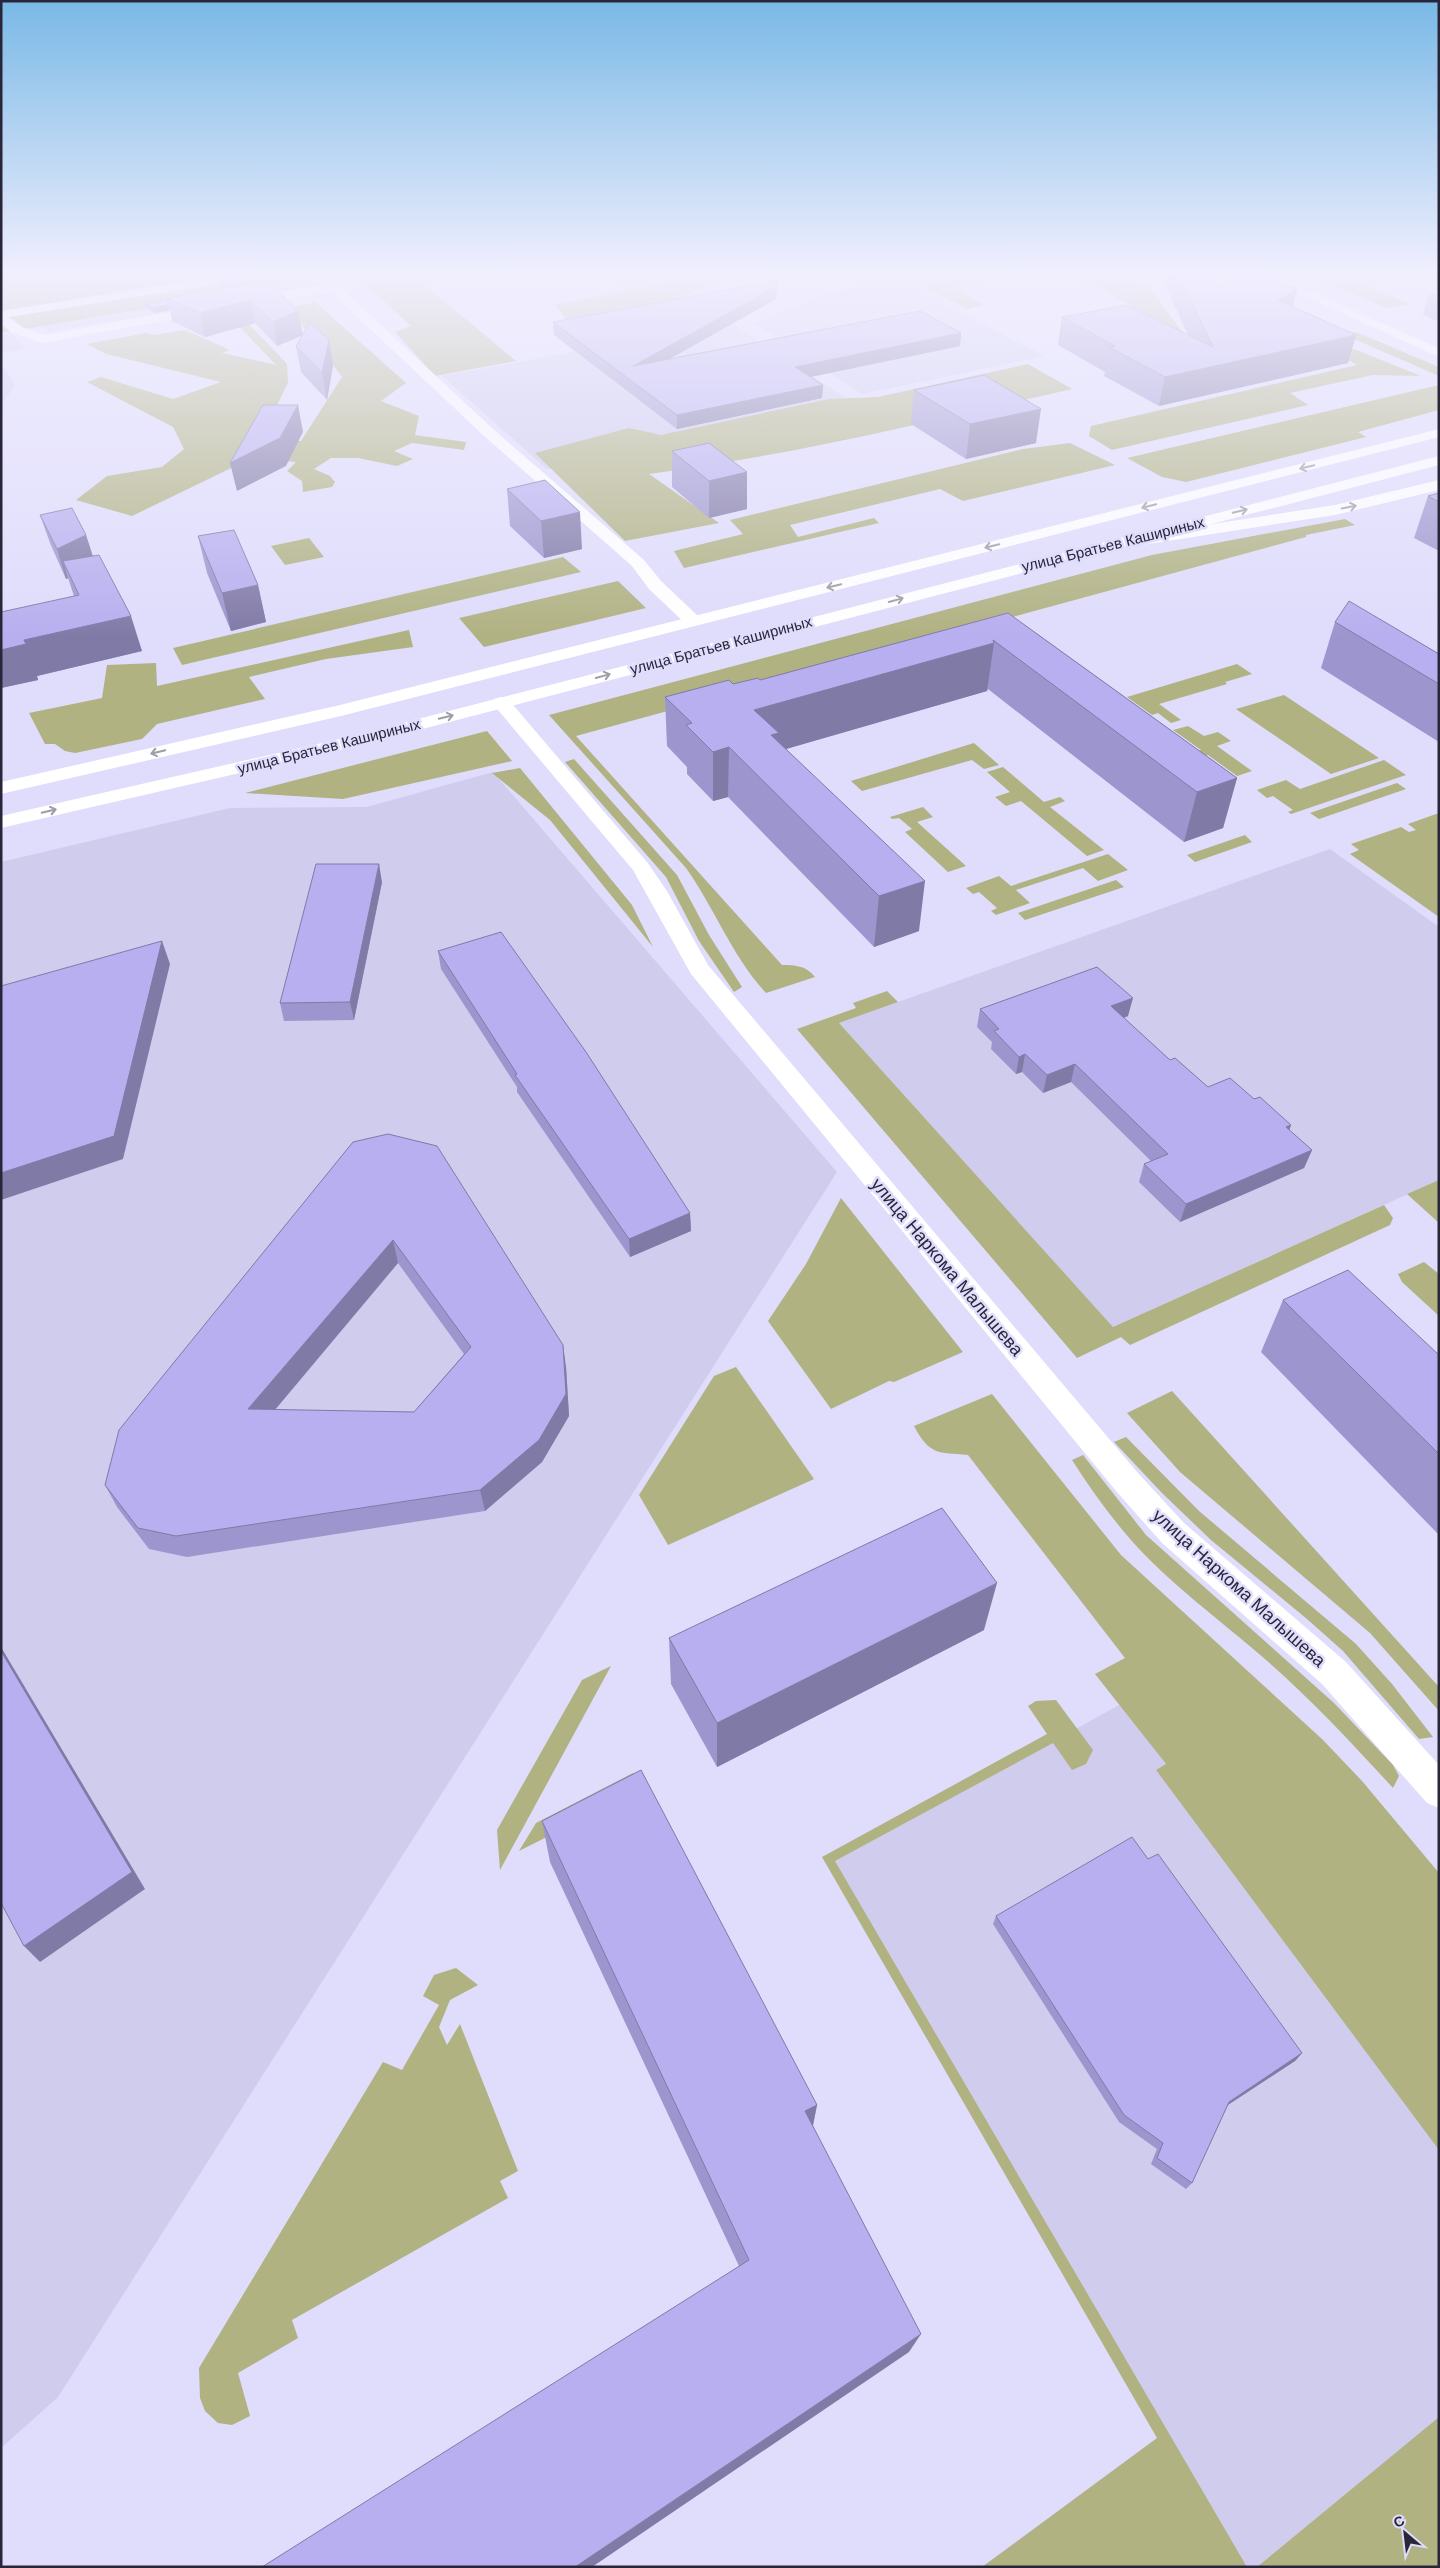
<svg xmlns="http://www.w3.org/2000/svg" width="1440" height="2568" font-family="Helvetica,sans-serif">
  <rect width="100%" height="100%" fill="#dfdcfc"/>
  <path fill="#cfccee" d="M897,279L1044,356L862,394L754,323L827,293Z
    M316,280L323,286L47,332L42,326Z
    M732,323L856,405L547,469L442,376Z
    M12,333L25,349L1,353V335Z
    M1,363L15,386L1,405Z
    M493,772L837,1172L58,2397L1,2448V862L230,808L367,807Z
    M1330,849L1439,927V1180L1113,1327L839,1023Z
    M1121,1704L1439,2133V2417L1257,2567H1247L835,1861Z"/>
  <path fill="#b0b282" d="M1,277H313L316,280L1,333Z
    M368,277H415L516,361L435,376L395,332L411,326L359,279Z
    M615,277H671L630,286Z
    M689,277H728L674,301L566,319L555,305Z
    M895,277H981V280L956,287L983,305L968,309L911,281Z
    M1077,277H1131L1149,286L1190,343L1231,344L1226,332L1253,345L1239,350L1183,349L1136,319L1131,305Z
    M1346,277L1410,304L1388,308L1314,278Z
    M315,302L406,383L381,401L419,416L415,435L466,442L464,450L412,443L394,451L413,459L397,466L358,458H331L314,469L330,476L335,482L332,487L303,492L302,481L287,471L296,462L252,458L132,516L76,500L107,476L162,467L184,449L173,427L87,382L101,377L173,399L221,382L106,354L87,344L146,333L154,335L185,330L230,350L222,353L276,365L234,321L244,319L287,364L288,383L260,439L263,441H301L342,377L289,308Z
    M1347,331L1358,333L1439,367V376L1338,332Z
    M1354,349L1421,376L1373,375L1290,393L1308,405L1112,450L1089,436L1091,426L1357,365L1336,353Z
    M1028,364L1072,389C932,421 792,455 649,474L719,523L625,541L535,453L629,428L661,435L829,399L878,397Z
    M1439,385V410L1358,432L1366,437L1186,482L1162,477L1127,458Z
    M1070,443L1115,465L963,501L940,489L790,525L798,537L874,518L879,523L684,568L674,551L743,534L730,520L1023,449Z
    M1345,519L1355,525L1306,535V537L576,736L782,965C797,965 806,966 815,977L766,993C732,956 715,909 686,868L549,715L1152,555Z
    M309,538L324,557L285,565L271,546Z
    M563,557L581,572L182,665L173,648Z
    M618,581L646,608L484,647L459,618Z
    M409,630L413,647L326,659L249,677L265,699L157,724L142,739L75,753L65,751L55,744H45L29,713L102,698L107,665L156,663L157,686Z
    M1237,664L1252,674L1225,682L1227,684L1159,704L1181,720L1171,723L1158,713L1152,715L1127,697Z
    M1284,695L1379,758L1331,774L1236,709Z
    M1188,726L1204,736L1218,732L1231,741L1217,746L1252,771L1237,776L1208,755L1194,759L1187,755L1201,750L1173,730Z
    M487,731L512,761L343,799L245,793Z
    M974,743L999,765L984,769L972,760L862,791L851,781Z
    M574,759L677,875L709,935L742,987L734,992L699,941L666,877L565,762Z
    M1384,760L1406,775L1291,814L1288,812L1293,810L1273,796L1267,798L1257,790L1286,780L1300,789Z
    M1003,767L1044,802L1060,797L1065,801L1050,807L1104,850L1087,856L1021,801L1006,806L995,797L1010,792L987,772Z
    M520,768L632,905L653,947L550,820L492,773Z
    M1397,783L1406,789L1319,819L1310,813Z
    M923,807L933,817L917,822L966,866L948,872L905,832L912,829L899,818L892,819L890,817Z
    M1439,813V917L1350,854L1359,850L1351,844L1401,827L1409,832L1416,830L1408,824Z
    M1245,835L1252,842L1195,862L1187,855Z
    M1108,854L1128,870L1098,881L1083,868L1016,890L1030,903L996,915L991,911L997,908L979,892L973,894L966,888L999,876L1011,886Z
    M1116,880L1124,887L1025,920L1018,913Z
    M887,991L898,1002L839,1023L1113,1327L1384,1205L1393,1218L1390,1225L1130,1345L1121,1337L1077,1358L797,1029L856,1008L853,1003Z
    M1439,1180V1223L1407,1194Z
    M841,1198L963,1352L894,1382L889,1381L831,1409L768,1321L806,1264Z
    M1424,1262L1439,1274V1316L1402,1282L1398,1274Z
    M736,1367L814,1479L668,1545L639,1495L714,1376Z
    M1172,1391L1439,1687V1711L1370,1633L1180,1472L1127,1413Z
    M992,1394L1121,1555L1323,1740L1362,1781L1439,1873V2150L1156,1770L1166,1764L1095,1674L1125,1658L968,1455C938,1452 930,1456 914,1426Z
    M1126,1437L1199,1511L1356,1644L1392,1684L1433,1737L1419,1739L1343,1651L1307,1619L1211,1540L1162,1493L1114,1442Z
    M1083,1455L1146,1535L1334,1703L1393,1765L1399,1776L1393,1788C1352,1743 1311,1699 1265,1659C1220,1620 1170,1584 1131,1540C1109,1515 1090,1488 1072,1460Z
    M611,1666L500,1870L497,1830L582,1680Z
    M1056,1700L1093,1750L1086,1764L1072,1770L1053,1743L835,1861L1247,2567H982L1157,2438L822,1857L1047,1734L1028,1706L1036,1701Z
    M633,1773L642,1789L519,1851L536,1823Z
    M456,1968L478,1985L450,2000L439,2027L447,2045L460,2024L518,2171L500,2181L508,2198L292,2320L298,2338L238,2373L250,2416L232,2425L218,2423L205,2411L200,2398L199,2368L383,2062L402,2070L439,2005L423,1996L434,1975Z
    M1439,2417V2567H1257Z"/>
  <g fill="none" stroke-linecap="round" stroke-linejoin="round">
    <path fill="#fff" fill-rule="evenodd" d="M213,277H244L238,281L9,317L22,327L44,335L207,305L211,306L213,309L211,312L207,313L43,343L12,333L1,324V311Z
      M315,286L340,287L492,428L644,560L661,581L699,617L702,621L699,625H687L649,589L632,566L482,434L333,294H315L247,306L241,302L247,298Z
      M501,697L508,699L647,862L667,891L708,965L1138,1473L1184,1523L1346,1662L1439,1765V1808L1427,1803L1322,1684L1162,1543L1116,1491L691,974L633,870L492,703L494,699Z"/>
    <path fill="#fff" fill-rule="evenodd" d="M1261,277H1278L1439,348V357Z
      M1439,480V490L1335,515L1129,547L1121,542L1129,537L1335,505Z"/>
    <path fill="#fff" fill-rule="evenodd" d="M1439,429V437L341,716L1,794V782L340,705Z
      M1439,456V465L357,746L1,828V816L348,737Z"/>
  </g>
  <path fill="#9d96ce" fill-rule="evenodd" d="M1162,277H1214L1217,285L1293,306L1356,335L1348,363L1159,406L1104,376L1105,372L1058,345L1062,317L1188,335Z
    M1437,277H1439V285L1435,284Z
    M219,281L254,282L298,311L303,335L277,346L255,323L205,337L172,321L170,310L155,313L147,309L146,304L167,300V298L222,288L220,286Z
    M1439,294V322L1423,315L1428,296Z
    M776,299L670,359L961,333L960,346L811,377L823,385L822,398L677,429L554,335L553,322Z
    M329,340L333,366L327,400L301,372L296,346Z
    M914,390L1036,443L966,459L911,424Z
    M672,451L747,472V509L709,518L672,487Z
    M507,489L582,549L544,558L510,526Z
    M1439,493V551L1414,538L1428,496Z
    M40,515L86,535L93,556L142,651L37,676L38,680L1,688V650L74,596L68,578L66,579L50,543Z
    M198,536L258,585L266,622L231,631L207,573Z
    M1008,613L1237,778L1223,828L1184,842L988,689L987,691L786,749L919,931L874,947L728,797L713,801L687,774V767L667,746L665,697L733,684L760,680Z
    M1335,622L1439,654V742L1321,668Z
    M382,882L354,1020L284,1021L280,1003Z
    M438,951L690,1213L691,1231L630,1257L517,1092V1087L441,969Z
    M980,1009L1128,1016L1124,1018L1170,1060L1208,1087L1254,1099L1291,1125L1289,1130L1312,1150L1304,1168L1180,1222L1139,1182L1144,1164L1151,1161L1071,1082L1043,1093L1022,1072L1016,1074L991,1049L992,1042L977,1027Z
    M353,1142L566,1367L569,1416L542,1462L485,1511L187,1557L149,1549L117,1507L105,1485ZM398,1263L464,1354L414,1412L275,1410Z
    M1283,1300L1439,1355V1535L1261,1352Z
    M984,1630L717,1767L671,1684L669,1638Z
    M542,1821L817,2105L813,2126L909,2352L739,2266L550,1862Z
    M1148,1859L1302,2053L1295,2061L1228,2105L1192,2183L1186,2189L1151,2164L1157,2149L1119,2122L993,1924L996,1916Z"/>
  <path fill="#807aa7" d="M777,286L776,299L633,379V366Z
    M1297,289L1290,317L1278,300Z
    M250,300L255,323L205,337L200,313Z
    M168,305L170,310L155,313L154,308Z
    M298,311L303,335L277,346L273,322Z
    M961,333L960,346L795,380V367Z
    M1356,335L1348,363L1159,406L1165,377Z
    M329,340L333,366L327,400L322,373Z
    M823,385L822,398L677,429V415Z
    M298,405L303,432L286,466L237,491L230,463Z
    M1041,409L1036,443L966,459L970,424Z
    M747,472V509L709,518V481Z
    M580,512L582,549L544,558L541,521Z
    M86,535L95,564L63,561L68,578L66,579L57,549Z
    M258,585L266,622L231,631L222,593Z
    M131,616L142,651L37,676L38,680L1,688V650L24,640Z
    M994,643L987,691L779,751L754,710Z
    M729,747L728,797L713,801V752Z
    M1237,778L1223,828L1184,842L1197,792Z
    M379,864L382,882L354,1020L350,1002Z
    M925,881L919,931L874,947L879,896Z
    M162,941L170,964L123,1159L1,1200V1173Z
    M1133,998L1128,1016L1107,1024L1111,1006Z
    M1025,1054L1022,1072L1016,1074L1019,1057Z
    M1075,1064L1071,1082L1043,1093L1047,1075Z
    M1291,1125L1285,1143L1286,1127Z
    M1312,1150L1304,1168L1180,1222L1186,1204Z
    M690,1213L691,1231L630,1257L629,1239Z
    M393,1240L398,1263L257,1431L248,1409Z
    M563,1345L566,1367L569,1416L542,1462L485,1511L480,1490Z
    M997,1583L984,1630L717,1767V1723Z
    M1,1647L145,1889L40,1962L24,1946Z
    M1302,2053L1295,2061L1223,2108L1229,2102Z
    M817,2105L811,2134L805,2111Z
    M921,2334L909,2352L592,2567H575Z"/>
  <path fill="#b7afef" stroke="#807aa7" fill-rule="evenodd" d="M238,277H250L254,282L225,287L219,281L237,278Z
    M1179,277H1214L1217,285L1255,277H1270L1297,289L1278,300L1356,335L1165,377L1109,347L1115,346L1062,317L1127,305L1213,347Z
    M267,280L298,311L273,322L250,300L200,313L167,298Z
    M775,281L777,286L633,366L920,311L961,333L795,367L823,385L677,415L553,322Z
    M1439,294V300L1428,296Z
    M167,300L168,305L154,308L146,304Z
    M310,322L329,340L322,373L296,346Z
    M984,375L1041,409L970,424L914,390Z
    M263,405H298L280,438L230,463Z
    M709,443L747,472L709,481L672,451Z
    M545,480L580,512L541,521L507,489Z
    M1439,493V502L1428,496Z
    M72,508L86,535L57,549L40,515Z
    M234,530L258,585L222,593L198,536Z
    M99,555L131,616L24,640L26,644L1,650V612L79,595L63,561Z
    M1349,601L1439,654V684L1335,622Z
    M1008,613L1237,778L1197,792L993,640L994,643L754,710L779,733L771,735L925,881L879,896L729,747L713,752L686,725L692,723L665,697L729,680L733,684L758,678L760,680Z
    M316,864H379L350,1002L280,1003Z
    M501,932L586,1052L690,1213L629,1239L515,1075L517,1074L438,951Z
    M162,941L114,1136L1,1173V986Z
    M1097,967L1133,998L1111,1006L1170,1060L1175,1058L1208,1087L1230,1078L1254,1099L1260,1097L1291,1125L1286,1127L1312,1150L1186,1204L1144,1164L1168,1154L1075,1064L1047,1075L1025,1054L1019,1057L994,1031L999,1029L980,1009Z
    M388,1134L437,1146L563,1345L566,1394L539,1440L480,1490L176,1536L138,1528L105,1485L119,1430L353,1142ZM393,1240L471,1347L414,1412L248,1409Z
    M1348,1270L1439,1355V1454L1283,1300Z
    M942,1508L997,1583L717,1723L669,1638Z
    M1,1651L132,1872L24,1946L1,1903Z
    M641,1770L817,2105L805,2111L921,2334L575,2567H262L749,2260L542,1821Z
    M1132,1837L1148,1859L1158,1854L1302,2053L1229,2102L1192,2183L1157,2158L1163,2143L1124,2115L996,1916Z"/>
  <defs><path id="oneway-shaft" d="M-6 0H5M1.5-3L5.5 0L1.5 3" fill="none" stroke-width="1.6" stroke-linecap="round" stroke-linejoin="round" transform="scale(1.25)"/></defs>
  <g stroke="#9f9da6">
    <use href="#oneway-shaft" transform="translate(1307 467) rotate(166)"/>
    <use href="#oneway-shaft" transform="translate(1149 506) rotate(166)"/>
    <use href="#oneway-shaft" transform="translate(1349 507) rotate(-11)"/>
    <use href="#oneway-shaft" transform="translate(1240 511) rotate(-14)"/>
    <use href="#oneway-shaft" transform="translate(992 546) rotate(166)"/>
    <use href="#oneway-shaft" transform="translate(834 586) rotate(166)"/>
    <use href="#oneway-shaft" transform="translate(896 600) rotate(-15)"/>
    <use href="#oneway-shaft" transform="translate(603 676) rotate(-15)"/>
    <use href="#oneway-shaft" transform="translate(446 717) rotate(-14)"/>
    <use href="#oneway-shaft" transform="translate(158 752) rotate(167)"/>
    <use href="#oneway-shaft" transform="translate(49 811) rotate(-13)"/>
  </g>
  <linearGradient id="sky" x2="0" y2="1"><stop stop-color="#79b9e6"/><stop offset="0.43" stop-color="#f1effe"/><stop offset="1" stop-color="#f1effe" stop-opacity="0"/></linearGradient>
  <rect width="1440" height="637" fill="url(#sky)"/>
  <g text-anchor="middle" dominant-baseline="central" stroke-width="5" stroke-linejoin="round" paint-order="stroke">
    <g font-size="15" fill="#29263a" stroke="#dfdcfc">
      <text transform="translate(1113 544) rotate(-14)">улица Братьев Кашириных</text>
      <text transform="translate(721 645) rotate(-15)">улица Братьев Кашириных</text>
      <text transform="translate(329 746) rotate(-14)">улица Братьев Кашириных</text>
    </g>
    <g font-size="18" fill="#29263a" stroke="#dfdcfc">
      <text transform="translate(947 1267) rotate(50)">улица Наркома Малышева</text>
      <text transform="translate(1239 1588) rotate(42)">улица Наркома Малышева</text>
    </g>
  </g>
  <rect width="1440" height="2568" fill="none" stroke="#29263a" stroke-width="5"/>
  <g transform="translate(1405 2533) rotate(332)" stroke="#dfdcfc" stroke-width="4" paint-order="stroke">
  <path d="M0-4L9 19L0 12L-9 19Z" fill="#29263a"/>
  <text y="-8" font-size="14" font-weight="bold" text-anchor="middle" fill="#29263a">С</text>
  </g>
</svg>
